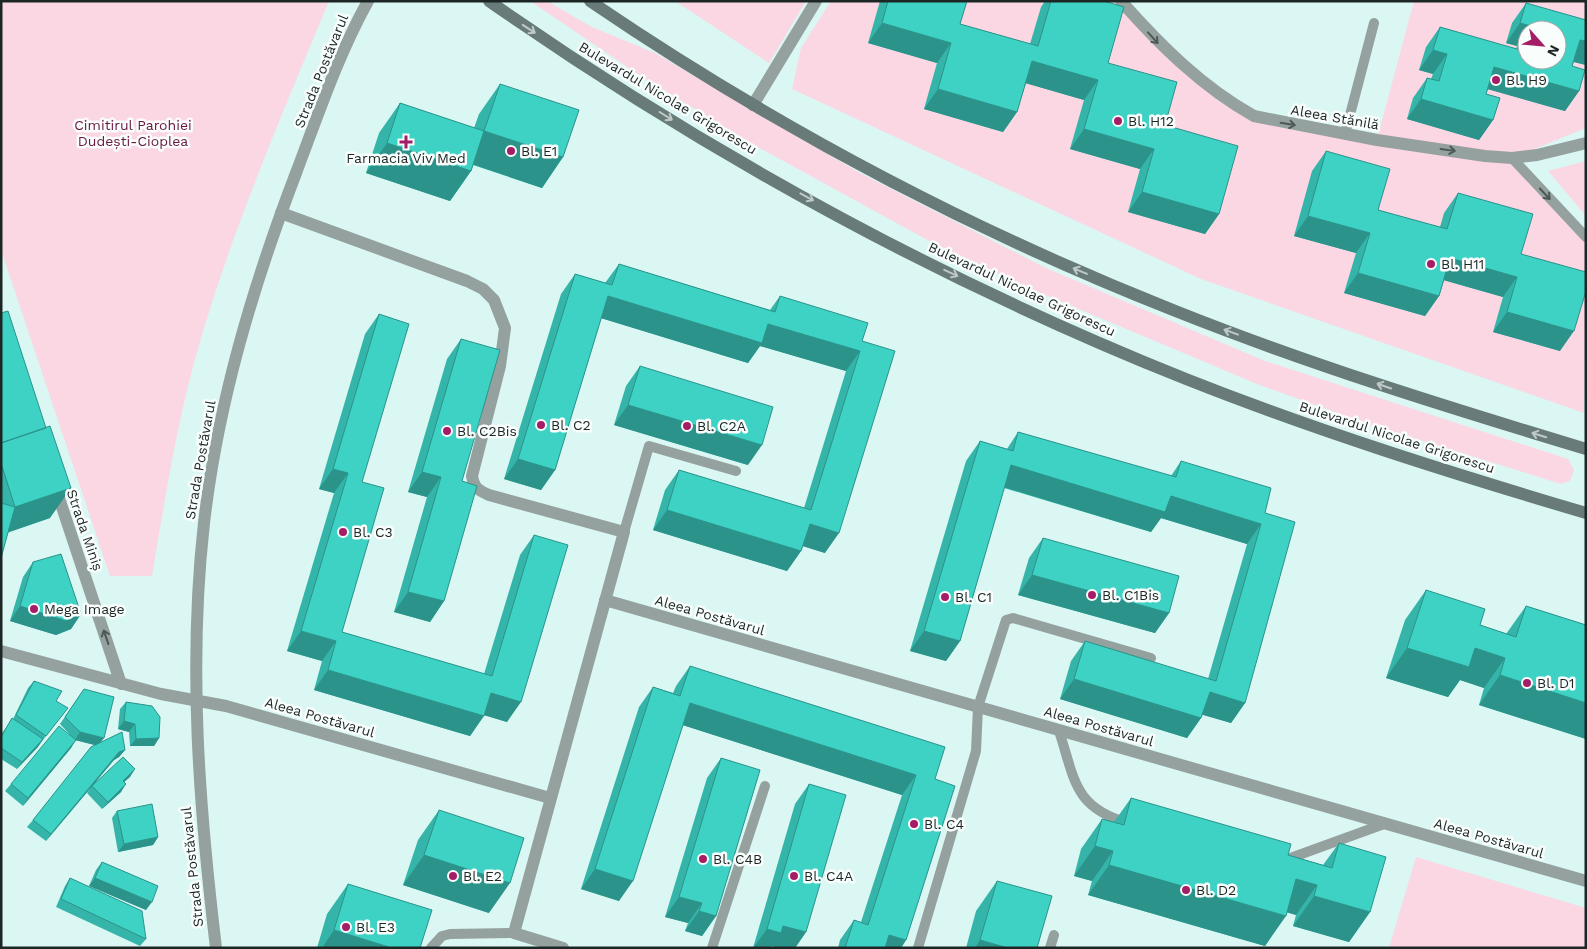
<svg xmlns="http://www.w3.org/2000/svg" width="1587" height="949" font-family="'Work Sans',sans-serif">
  <rect width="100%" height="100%" fill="#daf7f3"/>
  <path fill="#fbd7e4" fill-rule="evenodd" d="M1,1H329C282,114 233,228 199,345C177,421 165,499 152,576H110L1,250Z
    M530,1H547L592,27L655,53L860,173L1046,268L1265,361L1568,459L1574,470L1570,481L1561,484L1368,424L1257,384L1036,291L931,242L756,146L642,77Z
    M675,1H806L769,63Z
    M831,1H1121L1239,107L1377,139L1414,1H1586V128L1512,158L1586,237L1584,413L1201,279L792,89L801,48ZM1527,30H1557V60H1527Z
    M1586,161V216L1548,171Z
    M1416,857L1586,908V948H1389Z"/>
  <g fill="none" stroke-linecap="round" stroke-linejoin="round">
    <path stroke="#95a19f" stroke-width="10" d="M1345,134L1374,23
      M1512,158L1586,237
      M624,532L649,446L736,471
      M1059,731C1075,779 1073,807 1128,823
      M1285,860L1384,824
      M431,948L442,936L450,934L514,933
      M712,948L765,786
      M918,948L976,751L978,707L1006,620L1013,618L1151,658
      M1050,948L1054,935"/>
    <path stroke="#95a19f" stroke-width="12" d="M1121,1C1160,45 1202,87 1254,116L1377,140L1485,156L1512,158L1537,155L1586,143
      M753,105L816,1
      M281,213L467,281L483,289L494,300L505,328L500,366L472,476C474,488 478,490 489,495L624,532L514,933L563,948
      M56,489L121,684
      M605,600L1586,881
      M1,651L161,694L226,706L550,798"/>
    <path stroke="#95a19f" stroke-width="12" d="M216,948C199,806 188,665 204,523C218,402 253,286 296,173C318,115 338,55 368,1"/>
    <path stroke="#697b78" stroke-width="12" d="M489,1C705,152 941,281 1186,379C1317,431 1451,473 1586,513
      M590,1C772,125 968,229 1173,310C1308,364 1447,407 1586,449"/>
  </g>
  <path fill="#35b5a9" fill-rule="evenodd" d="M880,1H967L960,24L1030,44L1041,7L1045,1H1104L1108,63L1165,125L1219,214L1205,234L1128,212L1140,169L1070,149L1084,100L1026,83L1017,112L1003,132L924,109L937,63L868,43Z
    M1526,3L1586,20V65L1574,62L1572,66L1585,70L1579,91L1565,111L1488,89L1486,94L1500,98L1493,120L1479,140L1407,119L1413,98L1427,78L1431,79L1433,74L1419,70L1426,47L1440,27L1516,49L1517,46L1506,43L1512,23ZM1527,30H1557V60H1527Z
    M500,84L563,157L542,188L473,165L471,171L450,201L366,173L379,133L400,103L474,128L479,114Z
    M1326,151L1378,210L1440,227L1444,213L1458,193L1521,254L1560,351L1493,332L1503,297L1444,280L1439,296L1425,316L1344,293L1356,253L1294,236L1312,171Z
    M619,264L770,310L780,296L862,341L825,553L803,546L801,551L787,571L653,530L665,490L679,470L804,508L846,371L760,346L748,363L601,318L555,470L541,490L504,479L561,294L575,274L605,283Z
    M1,313L50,518L8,532L1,558Z
    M379,314L362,482L342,632L484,674L520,555L534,535L507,722L484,715L470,736L314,690L322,661L287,651L334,493L319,489L365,334Z
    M461,339L462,481L444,601L430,622L394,612L427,497L408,492L447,359Z
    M640,366L748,465L614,425L626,386Z
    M1018,432L1171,476L1181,461L1265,513L1245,703L1231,723L1202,714L1201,718L1187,738L1060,699L1071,661L1085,641L1208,679L1247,544L1161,518L1151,532L1004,488L960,641L946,661L910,651L966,461L980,441L1007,449Z
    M1043,538L1169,613L1155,633L1018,595L1029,558Z
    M33,562L81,614L71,629L56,635L10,621L23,577Z
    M1426,590L1480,625L1506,634L1526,606L1586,625V739L1479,705L1484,688L1460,680L1448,697L1386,678L1405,620Z
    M690,666L935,779L906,940L901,948H838L840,940L854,920L861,922L902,795L683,725L619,901L581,889L639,707L653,687L673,693L676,686Z
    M34,681L56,701L62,715L40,744L17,769L1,759V735L7,726L12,718L13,719L28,688Z
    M84,689L100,743L125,750L119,757L114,760L46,841L27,827L33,820L96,745L75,740L71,748L23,806L5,791L11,784L74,739L60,724Z
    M126,702L159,738L154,746H130L129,732L118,729L120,709Z
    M721,758L716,916L702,936L685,931L688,923L665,917L707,778Z
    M130,777L124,782L121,792L102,809L87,793L92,786Z
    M809,784L806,932L795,948H776L772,946L771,948H753L795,804Z
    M1131,798L1288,855L1323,865L1339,843L1370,912L1349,942L1293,926L1296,915L1287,912L1265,946L1088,895L1092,881L1074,876L1081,849L1102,819L1114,822Z
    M439,810L489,913L403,885L418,840Z
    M117,811L158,837L153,845L118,852L112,818Z
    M102,862L146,910L89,886L96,870Z
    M70,878L146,939L140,946L56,907L65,886Z
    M997,881L1037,948H966L976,911Z
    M348,884L420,948H317L327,914Z"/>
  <path fill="#2b938a" d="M882,23L951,43L937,63L868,43Z
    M1520,23L1531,26L1528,30H1527V32L1517,46L1506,43Z
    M1580,40L1586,41V65L1566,60Z
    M1433,50L1447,54L1433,74L1419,70Z
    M1032,61L1098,80L1084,100L1018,81Z
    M1494,67L1579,91L1565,111L1480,87Z
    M938,89L1017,112L1003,132L924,109Z
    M1421,99L1493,120L1479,140L1407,119Z
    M1084,129L1154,149L1140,169L1070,149Z
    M484,131L563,157L542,188L463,161Z
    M387,143L471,171L450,201L366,173Z
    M1142,192L1219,214L1205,234L1128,212Z
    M1308,216L1370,233L1356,253L1294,236Z
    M1450,258L1517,277L1503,297L1436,278Z
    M1358,273L1439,296L1425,316L1344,293Z
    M608,296L768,324L860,351L846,371L760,346L748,363L594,316Z
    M1507,312L1574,331L1560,351L1493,332Z
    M628,405L762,445L748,465L614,425Z
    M518,459L555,470L541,490L504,479Z
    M1011,465L1171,496L1261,524L1247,544L1161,518L1151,532L997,485Z
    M333,469L348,473L334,493L319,489Z
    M422,472L441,477L427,497L408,492Z
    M71,488L50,518L1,535L15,507Z
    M667,510L801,551L787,571L653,530Z
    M810,524L839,533L825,553L796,544Z
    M1032,575L1169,613L1155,633L1018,595Z
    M408,592L444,601L430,622L394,612Z
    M20,606L81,614L71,629L56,635L10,621Z
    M301,631L336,641L322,661L287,651Z
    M924,631L960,641L946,661L910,651Z
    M1407,648H1475L1505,658L1484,688L1460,680L1448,697L1386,678Z
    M328,670L484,716L470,736L314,690Z
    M1500,675L1586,703V739L1479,705Z
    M1074,679L1201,718L1187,738L1060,699Z
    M1210,692L1245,703L1231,723L1196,713Z
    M491,693L521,702L507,722L477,713Z
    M690,703L916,775L902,795L676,723Z
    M124,721L135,724L129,732L118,729Z
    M80,732L104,738L98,746L75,740Z
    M159,738L154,746H130L136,739Z
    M43,739L38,747L17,769L22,762Z
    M76,740L71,748L23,806L28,798Z
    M125,750L119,757L114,760L46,841L51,834L119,752Z
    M135,769L130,777L117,788L123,781Z
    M126,784L121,792L102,809L108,802Z
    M158,837L153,845L118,852L124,844Z
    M1095,846L1113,851L1092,881L1074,876Z
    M424,855L510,883L489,913L403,885Z
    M1109,865L1286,916L1265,946L1088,895Z
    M595,869L633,881L619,901L581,889Z
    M95,878L152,902L146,910L89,886Z
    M1296,879L1317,885L1296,915L1275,909Z
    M1314,896L1370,912L1349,942L1293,926Z
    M679,897L702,903L688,923L665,917Z
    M699,911L716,916L702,936L685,931Z
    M783,926L806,932L795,948H776L772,946L771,948H753L767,929Z
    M334,930L392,948H322Z
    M889,935L906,940L901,948H880Z
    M980,940L1008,948H975Z"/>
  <path fill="#3ed2c5" stroke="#2b938a" d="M888,1H967L960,24L1038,46L1051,1H1104L1124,7L1108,63L1177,82L1165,125L1238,146L1219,214L1142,192L1154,149L1084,129L1098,80L1032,61L1017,112L938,89L951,43L882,23Z
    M1526,3L1586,20V41L1580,40L1572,66L1585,70L1579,91L1494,67L1486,94L1500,98L1493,120L1421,99L1427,78L1439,81L1447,54L1433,50L1440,27L1524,51L1527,40V60H1557V30H1530L1531,26L1520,23Z
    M500,84L579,110L563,157L484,131Z
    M400,103L484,131L471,171L387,143Z
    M1326,151L1390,169L1378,210L1447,229L1458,193L1533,214L1521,254L1586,272V291L1574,331L1507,312L1517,277L1450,258L1439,296L1358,273L1370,233L1308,216Z
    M619,264L775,312L780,296L868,323L862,341L895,351L839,533L810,524L801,551L667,510L679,470L811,510L860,351L768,324L762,343L608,296L555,470L518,459L575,274L612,285Z
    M8,311L46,428L1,443V313Z
    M379,314L409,324L362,482L384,488L342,632L492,676L534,535L568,545L521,702L491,693L484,716L328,670L336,641L301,631L348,473L333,469Z
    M461,339L500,350L462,481L477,486L444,601L408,592L441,477L422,472Z
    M640,366L773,407L762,445L628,405Z
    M50,426L71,488L15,507L1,558V503L15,507L1,463V443Z
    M1018,432L1176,477L1181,461L1271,488L1265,513L1295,522L1245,703L1210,692L1201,718L1074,679L1085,641L1216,681L1261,524L1171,496L1165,512L1011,465L960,641L924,631L980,441L1013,451Z
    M1043,538L1179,576L1169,613L1032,575Z
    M61,554L81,614L66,621L20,606L33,562Z
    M1426,590L1485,609L1480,625L1516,637L1526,606L1586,625V703L1500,675L1505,658L1475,648L1469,667L1407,648Z
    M690,666L945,747L935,779L955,786L906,940L889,935L885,948H845L854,920L868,925L916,775L690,703L633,881L595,869L653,687L680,696Z
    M34,681L62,691L56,701L68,708L46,736L16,715Z
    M84,689L114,697L104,738L80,732L65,717Z
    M126,702L152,706L160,717L159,738L136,739L135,724L124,721Z
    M12,718L43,739L22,762L1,748V737Z
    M59,726L76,740L28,798L11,784Z
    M122,732L125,750L119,752L51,834L33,820L91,747Z
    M123,757L135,769L123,781L126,784L108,802L92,786Z
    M721,758L760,770L716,916L699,911L702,903L679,897Z
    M809,784L846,795L806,932L783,926L781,933L767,929Z
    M1131,798L1291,844L1288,855L1332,868L1339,843L1386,857L1370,912L1314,896L1317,885L1296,879L1286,916L1109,865L1113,851L1095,846L1102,819L1124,825Z
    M152,804L158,837L124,844L117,811Z
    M439,810L524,838L510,883L424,855Z
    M102,862L158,886L152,902L95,878Z
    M70,878L142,911L146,939L61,899Z
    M997,881L1052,896L1037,948H1008L980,940Z
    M348,884L432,910L420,948H392L334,930Z"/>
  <defs><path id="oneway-shaft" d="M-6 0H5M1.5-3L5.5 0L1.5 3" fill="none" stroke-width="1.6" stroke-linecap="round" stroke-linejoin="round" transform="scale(1.25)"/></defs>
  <g stroke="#bfcac8">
    <use href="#oneway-shaft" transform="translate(529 29) rotate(33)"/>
    <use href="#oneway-shaft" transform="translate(666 116) rotate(32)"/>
    <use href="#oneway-shaft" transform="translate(807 197) rotate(29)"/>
    <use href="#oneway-shaft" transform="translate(1080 271) rotate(-157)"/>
    <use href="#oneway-shaft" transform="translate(951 273) rotate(25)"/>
    <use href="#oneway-shaft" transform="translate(1231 332) rotate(-160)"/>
    <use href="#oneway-shaft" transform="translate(1384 386) rotate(-161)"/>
    <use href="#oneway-shaft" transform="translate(1539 435) rotate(-163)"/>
  </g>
  <g stroke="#4c5856">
    <use href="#oneway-shaft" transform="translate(1153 38) rotate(48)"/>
    <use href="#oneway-shaft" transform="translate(1288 124) rotate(10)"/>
    <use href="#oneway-shaft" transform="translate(1448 150) rotate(8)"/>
    <use href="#oneway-shaft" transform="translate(1545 194) rotate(47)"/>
    <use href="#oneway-shaft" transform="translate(106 637) rotate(-109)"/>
  </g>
  <g fill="#a51d66" stroke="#f9fefd" stroke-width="2">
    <circle cx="1496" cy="80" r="5"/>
    <circle cx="1118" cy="121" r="5"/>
    <path d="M403.5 134.5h5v5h5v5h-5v5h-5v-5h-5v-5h5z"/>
    <circle cx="511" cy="151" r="5"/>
    <circle cx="1431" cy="264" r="5"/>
    <circle cx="541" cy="425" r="5"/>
    <circle cx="687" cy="426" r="5"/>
    <circle cx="447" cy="431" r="5"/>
    <circle cx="343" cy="532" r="5"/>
    <circle cx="1092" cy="595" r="5"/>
    <circle cx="945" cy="597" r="5"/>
    <circle cx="34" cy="609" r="5"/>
    <circle cx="1527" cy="683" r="5"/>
    <circle cx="914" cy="824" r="5"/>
    <circle cx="703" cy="859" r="5"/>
    <circle cx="453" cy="876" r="5"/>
    <circle cx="794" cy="876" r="5"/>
    <circle cx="1186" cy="890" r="5"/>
    <circle cx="346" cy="927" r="5"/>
  </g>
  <g text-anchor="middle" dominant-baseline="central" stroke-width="5" stroke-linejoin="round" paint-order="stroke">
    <g font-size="14" fill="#1c2725" stroke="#f9fefd">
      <text transform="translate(321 71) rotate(-68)">Strada Postăvarul</text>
      <text transform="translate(668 98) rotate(31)">Bulevardul Nicolae Grigorescu</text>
      <text transform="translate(1335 117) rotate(10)">Aleea Stănilă</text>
      <text transform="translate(1022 289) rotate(25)">Bulevardul Nicolae Grigorescu</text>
      <text transform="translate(1397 437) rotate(18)">Bulevardul Nicolae Grigorescu</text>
      <text transform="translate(200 460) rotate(-80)">Strada Postăvarul</text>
      <text transform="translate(85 530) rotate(71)">Strada Miniș</text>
      <text transform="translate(710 615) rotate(16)">Aleea Postăvarul</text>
      <text transform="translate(320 717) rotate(16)">Aleea Postăvarul</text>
      <text transform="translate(1099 726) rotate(16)">Aleea Postăvarul</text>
      <text transform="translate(1489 838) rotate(16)">Aleea Postăvarul</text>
      <text transform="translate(192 867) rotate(-96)">Strada Postăvarul</text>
    </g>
    <g font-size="14" fill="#1c2725" stroke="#f9fefd" text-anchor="start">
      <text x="1506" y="80">Bl. H9</text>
      <text x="1128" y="121">Bl. H12</text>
      <text x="521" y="151">Bl. E1</text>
      <text x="406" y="158" text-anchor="middle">Farmacia Viv Med</text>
      <text x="1441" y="264">Bl. H11</text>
      <text x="551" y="425">Bl. C2</text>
      <text x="697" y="426">Bl. C2A</text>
      <text x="457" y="431">Bl. C2Bis</text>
      <text x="353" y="532">Bl. C3</text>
      <text x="1102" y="595">Bl. C1Bis</text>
      <text x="955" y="597">Bl. C1</text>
      <text x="44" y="609">Mega Image</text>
      <text x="1537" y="683">Bl. D1</text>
      <text x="924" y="824">Bl. C4</text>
      <text x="713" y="859">Bl. C4B</text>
      <text x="463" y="876">Bl. E2</text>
      <text x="804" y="876">Bl. C4A</text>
      <text x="1196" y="890">Bl. D2</text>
      <text x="356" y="927">Bl. E3</text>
    </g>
    <g font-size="14" fill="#681640" stroke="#f9fefd">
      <text x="133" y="125">Cimitirul Parohiei<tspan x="133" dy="16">Dudești-Cioplea</tspan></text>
    </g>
  </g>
  <rect width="1587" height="949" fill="none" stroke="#1c2725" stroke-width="5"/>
  <g transform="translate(1542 45) rotate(117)"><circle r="24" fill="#f9fefd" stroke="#a1a8a7"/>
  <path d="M0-4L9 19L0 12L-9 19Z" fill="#a51d66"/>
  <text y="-8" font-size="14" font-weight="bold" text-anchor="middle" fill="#1c2725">N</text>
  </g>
</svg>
